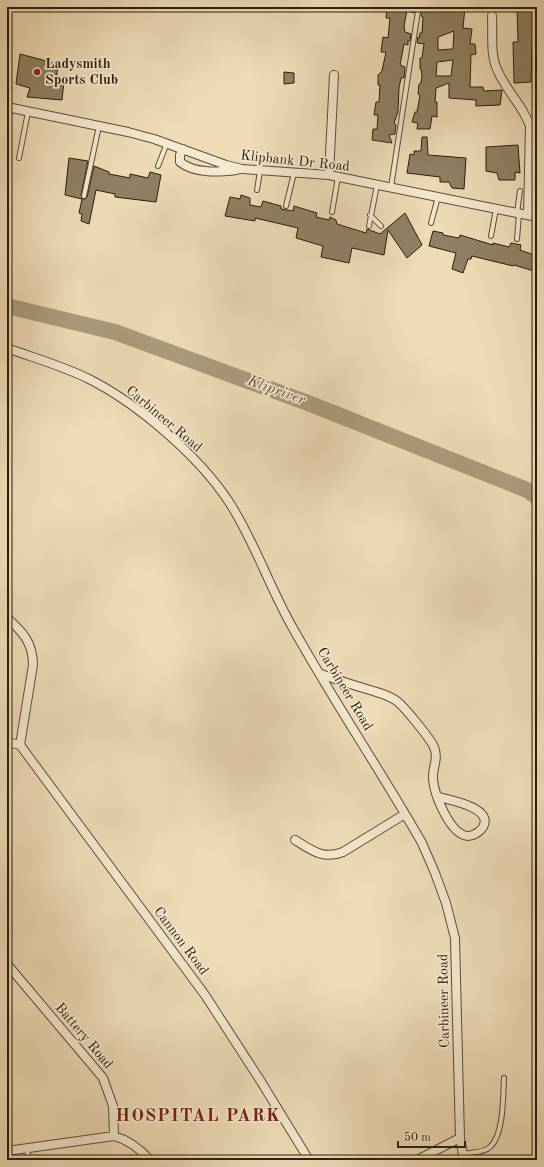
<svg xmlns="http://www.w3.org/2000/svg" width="544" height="1167" font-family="'Old Standard TT',serif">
  <rect width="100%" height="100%" fill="#eedcb7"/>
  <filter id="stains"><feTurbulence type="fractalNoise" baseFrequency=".005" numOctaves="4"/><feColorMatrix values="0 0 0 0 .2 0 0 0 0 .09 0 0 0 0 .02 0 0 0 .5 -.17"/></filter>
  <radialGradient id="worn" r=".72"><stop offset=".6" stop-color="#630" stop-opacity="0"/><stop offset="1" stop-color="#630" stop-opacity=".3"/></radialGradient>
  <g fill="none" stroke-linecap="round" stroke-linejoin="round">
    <path stroke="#ab9b7d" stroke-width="16" d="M7,306L115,332L308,403L527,490L537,497"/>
  </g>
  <path fill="#908065" stroke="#2a1d0d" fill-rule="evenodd" d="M387,7H465L463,28L472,29L470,44H475L476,54L471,55L470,87H483L484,91L502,90L500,105L476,106V100L449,98V83L436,88L435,102H437V117L432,116L430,129H417L418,123L412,122L415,112H417L420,95L418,94L419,84L421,83L422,76L421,69H420V58H422L424,44L417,43L418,37L419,38L420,33H422L423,17L421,16V10L419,8L416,9L414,13L407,10L404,26L405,32L411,34L410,41H408V45L404,44L400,65L405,67L404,78H401L399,88L398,112L394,123L396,125L395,134L389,135L392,143L372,140L373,129H377L378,115H374L376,102H379L380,85H378V75L382,71L386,52H381L383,37L388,38L390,18H386ZM454,31L453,49L438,50V37ZM453,60L451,76H436L437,62Z
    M517,7H536L535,43H532L531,82L514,83L513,42H518Z
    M20,54L58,64L56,82L64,81L62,100L27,97L30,88L16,84Z
    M284,72L294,73V83L284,84Z
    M422,137H427L428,155L466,158L464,189L452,188L449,182H440V177L407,173L410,154L414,155V151H421Z
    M518,145L520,173L515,172V180H499L497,173L486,171V147Z
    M69,158L88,161L81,195L83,199H85L87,197L94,166L109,172V174L130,178V174L148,178L150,172L161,175L156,202L115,197V194L96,190L89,224L81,221L82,214L79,213L82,199L65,195Z
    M241,195L250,198V205L261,207L263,201L281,206V209L293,211L294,206L317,213L316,217L329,220L330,217L336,220L337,224L366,233L367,229L380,234L405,213L422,245L407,258L388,230L384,255L352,248L349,263L321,257L323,246L296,238L298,228L255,218V221L225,216L230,197L240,199Z
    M433,231L443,233V235L459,238L460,235L493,245V243L509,247L511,243L521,245L520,250L537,256V272L514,265L513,266L472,256L471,259H468L463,273L452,269L456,253L429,246Z"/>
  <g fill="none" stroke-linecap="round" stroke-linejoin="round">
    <g stroke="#5b4d38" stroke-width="6">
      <path id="service" d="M19,158L28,112
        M158,166L167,143
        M391,187L418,11
        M257,190L260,171
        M84,196L99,126
        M286,206L294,173
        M332,212L338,177
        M517,213L520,191
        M370,215L381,226
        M431,223L438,197
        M369,226L377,185
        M491,236L496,209
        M517,239L519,214
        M26,1148L30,1160
        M463,1154C471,1152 484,1153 490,1147C504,1135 503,1096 504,1078"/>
    </g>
    <g stroke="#5b4d38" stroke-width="10">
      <path id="minor" d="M492,16C493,33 490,54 497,69C505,90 523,105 530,126L528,215
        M7,107L128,132L154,139L226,165L242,169L329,175L537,217
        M183,149L180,155V162C195,174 219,172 237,170
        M329,175L334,75
        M7,348C34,358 63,366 89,379C137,403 199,456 229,502C255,542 270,589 294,630C334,702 381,771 422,843L435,873L446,903L455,938L460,1138L464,1160
        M7,618C23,632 33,643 33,665L20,745
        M321,674C337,680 353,685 370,690C379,693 390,695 398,702C405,708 430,738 434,747C439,760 432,767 433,779C434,794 450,835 468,836C473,836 480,832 483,827C494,808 450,800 438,797
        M7,742L20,745L205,995L260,1080L309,1160
        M295,840C311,850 323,860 343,852L405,814
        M7,964L103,1078L113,1106L114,1136
        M7,1151L114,1136C129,1140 140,1149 150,1160
        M417,1160L460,1138"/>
    </g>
    <use href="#service" stroke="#f4e8d0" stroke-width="4"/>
    <use href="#minor" stroke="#f4e8d0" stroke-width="8"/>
  </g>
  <circle fill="#8f2418" stroke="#f4e8d0" stroke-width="1.5" cx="37" cy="72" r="4"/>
  <g text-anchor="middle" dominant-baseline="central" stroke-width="3.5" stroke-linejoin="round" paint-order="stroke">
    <g font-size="14" font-weight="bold" fill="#2a1d0d" stroke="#f4e8d0" text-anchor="start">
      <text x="45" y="64">Ladysmith<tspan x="45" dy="16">Sports Club</tspan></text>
    </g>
    <g font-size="14" fill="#2a1d0d" stroke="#f4e8d0">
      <text transform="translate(295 161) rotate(6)">Klipbank Dr Road</text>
      <text transform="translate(164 419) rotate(40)">Carbineer Road</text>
      <text transform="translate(345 689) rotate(59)">Carbineer Road</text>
      <text transform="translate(181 941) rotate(53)">Cannon Road</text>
      <text transform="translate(444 1001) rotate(-91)">Carbineer Road</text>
      <text transform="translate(84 1036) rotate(50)">Battery Road</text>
    </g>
    <g font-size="15" font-style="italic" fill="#5e4f3a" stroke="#f4e8d0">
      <text transform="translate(276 391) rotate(20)">Klipriver</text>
    </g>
    <g font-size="18" font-weight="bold" letter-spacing="1" fill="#7a1f14" stroke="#f4e8d0">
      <text x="198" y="1116">HOSPITAL PARK</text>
    </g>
  </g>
  <rect width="544" height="1167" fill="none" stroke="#eedcb7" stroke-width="24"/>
  <rect x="8" y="8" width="528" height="1151" fill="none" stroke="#2a1d0d" stroke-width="2"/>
  <rect x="12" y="12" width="520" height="1143" fill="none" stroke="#2a1d0d"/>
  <path d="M398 1141v6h67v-6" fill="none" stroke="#2a1d0d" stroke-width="2"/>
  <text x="404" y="1141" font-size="12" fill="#2a1d0d" stroke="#f4e8d0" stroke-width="3" paint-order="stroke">50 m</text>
  <rect width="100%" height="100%" filter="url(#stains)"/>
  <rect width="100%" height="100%" fill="url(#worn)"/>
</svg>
